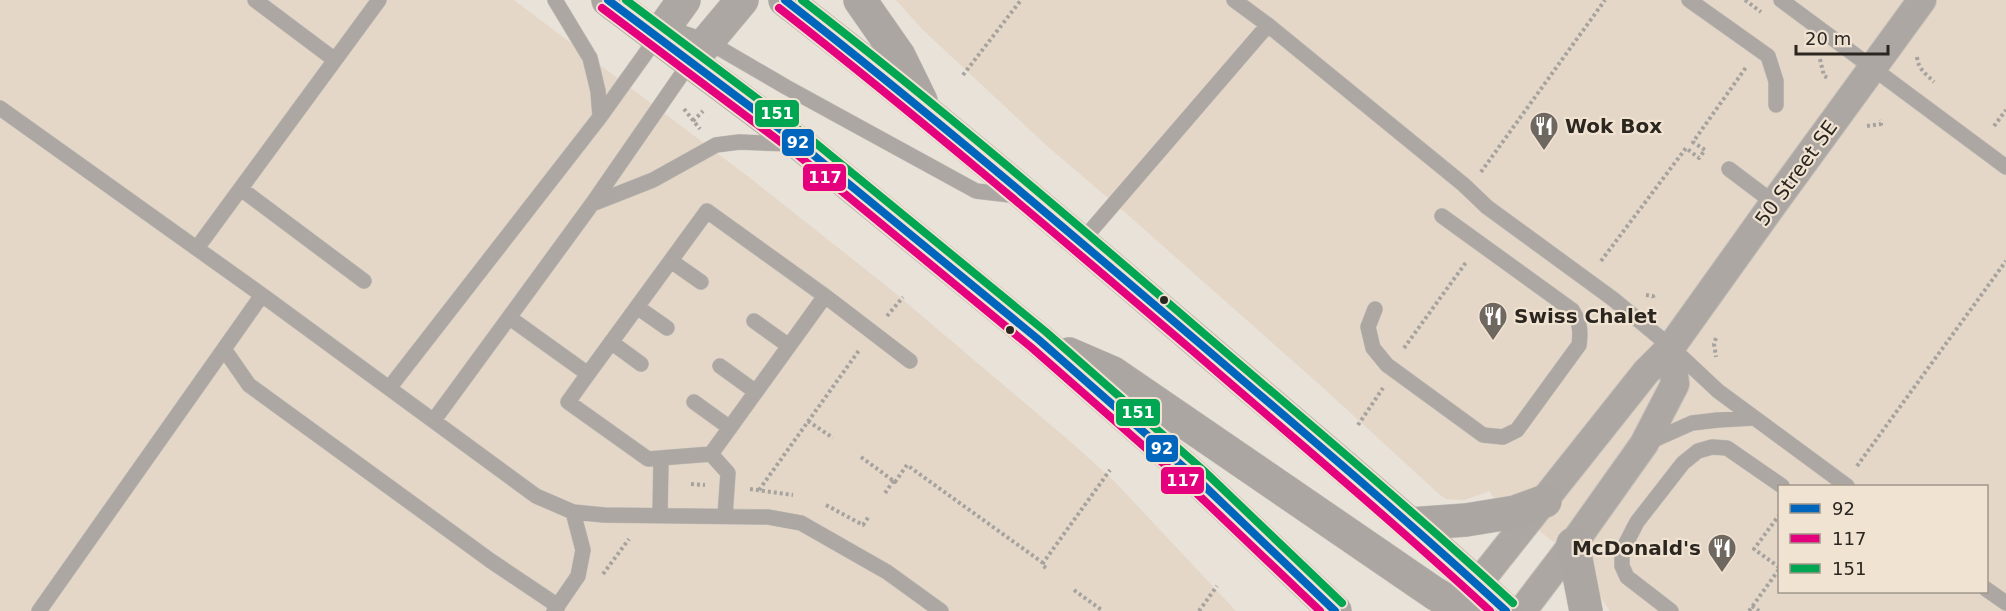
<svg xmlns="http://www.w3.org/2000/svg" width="2006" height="611" font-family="'DejaVu Sans',sans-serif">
  <rect width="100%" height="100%" fill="#e9e2d9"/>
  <path fill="#e4d7c8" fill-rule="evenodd" d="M0,0H514L750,178L889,288L1072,443L1115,482L1236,611H0Z
    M896,0H2006V611H1610L1597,592L1596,573L1492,496L1490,491L1464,500L1446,499L1439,494L1320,385L1129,216L1046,145L922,29ZM1780,486H1986V592H1780Z"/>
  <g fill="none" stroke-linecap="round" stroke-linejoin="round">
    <g stroke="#c5c0b9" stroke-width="16">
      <path id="service" d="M255,0L335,60
        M555,0L590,58L598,91L600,117
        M1234,0L1268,25L1464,185L1487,207L1613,299L1671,347L1718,391L1847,486
        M1689,0L1768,56L1776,81V105
        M1781,0L2006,167
        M0,108L262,295
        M1729,169L1774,203
        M241,189L364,281
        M592,204L653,180L716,145L739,142L791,144
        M1081,242L1268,25
        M197,248L379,0
        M671,261L701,282
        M825,296L910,361
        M637,307L667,328
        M1375,309L1368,327L1373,348L1387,365L1483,435L1503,437L1517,430L1579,345C1581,331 1580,322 1572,310L1442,216
        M510,318L588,374L707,211L825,296L711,454L648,459L568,402L588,374
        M754,321L789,346
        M611,342L641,364
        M224,349L249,385L491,561L558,606
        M720,366L756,392
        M390,387L600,117L658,36L683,33L707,41L786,87L976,191L1019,196
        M694,402L730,428
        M434,420L592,204L691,61
        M1647,443L1692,423L1718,420L1753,418
        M711,454L728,473L725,516
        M660,515L661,459
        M1986,589L2006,603
        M39,611L262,295L536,496L573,512L604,515L768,517L801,523L887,572L941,611
        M554,611L578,576L583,550L573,512
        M1671,611L1627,577L1622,566V551L1637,522L1683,463L1698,451L1712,447L1727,448L1782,486"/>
    </g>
    <g stroke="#c5c0b9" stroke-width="30">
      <path id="minor" d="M1464,601L1646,372L1671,347L1774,203L1922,0
        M1522,611L1573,544L1644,444L1675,384L1671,347"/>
    </g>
    <g stroke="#c5c0b9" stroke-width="34">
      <path id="tertiary" d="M658,36L684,0
        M691,61L742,0"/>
    </g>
    <g stroke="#c5c0b9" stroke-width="34">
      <path id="secondary" d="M608,0L800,144L1039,340L1196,478L1335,611
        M785,0C922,105 1053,218 1184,330C1292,423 1402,514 1506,611
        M860,0L899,56L921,101
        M1069,354L1113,373L1434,593L1464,611
        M1410,524L1466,520L1515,512L1545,501
        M1573,544L1586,611"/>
    </g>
    <path stroke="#a6a39f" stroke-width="4" stroke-dasharray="3 3" stroke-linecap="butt" d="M1745,0L1761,12
      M1917,57C1918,69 1926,74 1934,82
      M1820,59L1824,76L1828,78
      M963,75L1021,0
      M684,109L700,129
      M693,121L703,111
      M1867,126L1881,124L1880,120
      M1994,126L2006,110
      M1481,172L1605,0
      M1601,261L1686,148L1699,158L1705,150L1693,142L1747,66
      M1646,295L1653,296L1654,299
      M887,316L903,297
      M1716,338L1714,344L1716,357
      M1404,348L1467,261
      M808,421L833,438
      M1358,425L1383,388
      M861,457L895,482L907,465L1043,563
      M1857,466L2006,261
      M691,484L705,485
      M750,489L793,495
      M759,490L860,349
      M885,493L894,480
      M826,505L863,525L869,516
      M1780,514L1754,549L1780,568
      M1046,568L1042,565L1043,563L1110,470
      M603,574L629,539
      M1074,590L1103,611
      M1752,606L1759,611
      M1199,611L1217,586
      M1749,611L1780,568"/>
    <use href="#service" stroke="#aca7a3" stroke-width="15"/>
    <use href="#minor" stroke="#aca7a3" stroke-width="28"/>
    <use href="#tertiary" stroke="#aca7a3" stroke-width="33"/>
    <use href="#secondary" stroke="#aba6a2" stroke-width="33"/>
    <g stroke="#f0e3d2" stroke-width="12">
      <path id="bus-1" d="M608,0L800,144L1039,340L1196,478L1335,611
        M785,0C926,110 1062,226 1198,342C1302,431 1406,519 1506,611"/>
    </g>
    <g stroke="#f0e3d2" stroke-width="12">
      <path id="bus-2" d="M602,8L794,152L1032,348L1189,486L1320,611
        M779,8C921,119 1057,235 1194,352C1293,438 1394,522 1490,611"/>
    </g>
    <g stroke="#f0e3d2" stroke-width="12">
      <path id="bus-3" d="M626,0L807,136L1046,332L1203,470L1342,603
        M802,0C939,106 1071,219 1202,332C1307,422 1412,510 1513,603"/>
    </g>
    <use href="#bus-1" stroke="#0065bd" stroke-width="8"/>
    <use href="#bus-2" stroke="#e5007d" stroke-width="8"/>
    <use href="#bus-3" stroke="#00a651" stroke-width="8"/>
  </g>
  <defs>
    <g id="restaurant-pin" transform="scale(1.5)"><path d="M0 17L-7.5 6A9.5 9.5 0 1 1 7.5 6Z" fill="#6e6861" stroke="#f0e3d2"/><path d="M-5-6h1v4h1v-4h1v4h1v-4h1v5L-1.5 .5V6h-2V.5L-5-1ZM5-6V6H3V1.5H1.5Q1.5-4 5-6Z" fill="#fff"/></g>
  </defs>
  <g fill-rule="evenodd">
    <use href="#restaurant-pin" x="1544" y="126"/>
    <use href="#restaurant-pin" x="1493" y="316"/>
    <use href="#restaurant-pin" x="1722" y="548"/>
  </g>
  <g fill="#2b2620" stroke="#f0e3d2" stroke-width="2">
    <circle cx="1164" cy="300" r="5"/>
    <circle cx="1010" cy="330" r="5"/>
  </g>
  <g text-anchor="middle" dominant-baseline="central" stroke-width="4.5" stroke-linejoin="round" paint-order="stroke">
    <g font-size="20" font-weight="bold" fill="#2b2620" stroke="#f0e3d2" text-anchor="start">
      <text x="1565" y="126">Wok Box</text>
      <text x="1514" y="316">Swiss Chalet</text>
      <text x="1701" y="548" text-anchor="end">McDonald's</text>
    </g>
    <g font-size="20" fill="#2b2620" stroke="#f0e3d2">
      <text transform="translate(1796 173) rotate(-54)">50 Street SE</text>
    </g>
  </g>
  <g stroke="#f0e3d2" stroke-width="2">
    <rect x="754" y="99" width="46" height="29" rx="6" fill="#00a651"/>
    <rect x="781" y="128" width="34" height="29" rx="6" fill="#0065bd"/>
    <rect x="802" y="163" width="45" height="29" rx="6" fill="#e5007d"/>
    <rect x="1115" y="398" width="46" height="29" rx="6" fill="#00a651"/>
    <rect x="1145" y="434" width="34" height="29" rx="6" fill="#0065bd"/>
    <rect x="1160" y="466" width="45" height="29" rx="6" fill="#e5007d"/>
  </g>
  <g font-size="16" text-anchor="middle" font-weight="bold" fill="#fff">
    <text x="777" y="119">151</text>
    <text x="798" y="148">92</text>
    <text x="825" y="183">117</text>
    <text x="1138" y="418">151</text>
    <text x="1162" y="454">92</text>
    <text x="1183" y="486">117</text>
  </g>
  <rect x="1778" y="485" width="210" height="108" fill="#f0e3d2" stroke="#a1978b" stroke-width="1.5"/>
  <rect x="1790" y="504" width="30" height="9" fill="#0065bd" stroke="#a1978b" stroke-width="1.5"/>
  <text x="1832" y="515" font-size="18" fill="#2b2620">92</text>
  <rect x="1790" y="534" width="30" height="9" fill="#e5007d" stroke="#a1978b" stroke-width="1.5"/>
  <text x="1832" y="545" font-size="18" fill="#2b2620">117</text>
  <rect x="1790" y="564" width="30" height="9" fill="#00a651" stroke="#a1978b" stroke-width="1.5"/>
  <text x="1832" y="575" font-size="18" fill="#2b2620">151</text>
  <path d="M1796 45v9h92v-9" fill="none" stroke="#2b2620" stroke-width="3"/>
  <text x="1805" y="45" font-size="18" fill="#2b2620" stroke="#f0e3d2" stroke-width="4.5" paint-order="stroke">20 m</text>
</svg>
